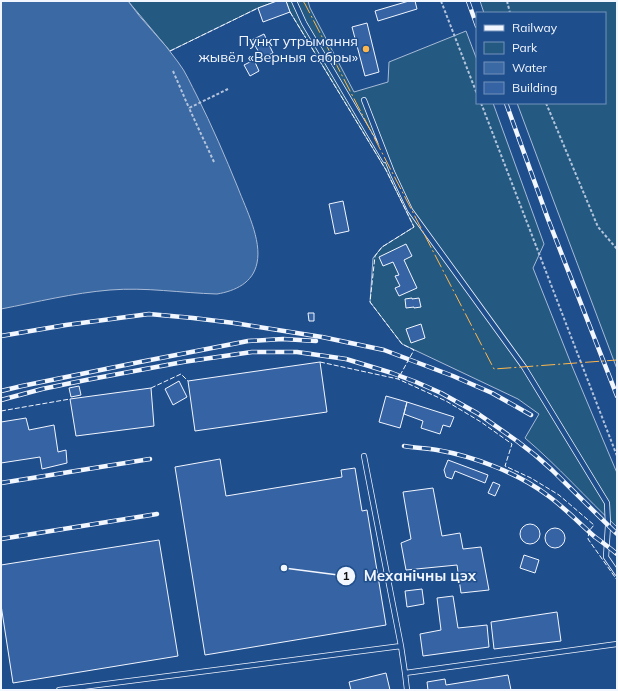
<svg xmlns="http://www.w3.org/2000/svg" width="618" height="691" font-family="Mulish,sans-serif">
  <rect width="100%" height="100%" fill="#1f4e8c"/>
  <path fill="#245a82" stroke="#a8bbd7" d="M128,1H277L258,8L170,51Z
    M286,1H298L299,2L302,1H308L310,8L354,92L388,82L389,62L466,31L477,60V103H493L544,244L533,268L572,366L617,473V527C586,498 558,466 525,438L539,414L518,399L402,344L370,302L373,258L382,247L414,227L386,170L290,12Z
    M480,1H617V369L542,170L517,103H605V13H484Z"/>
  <path fill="#3b69a3" stroke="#a8bbd7" d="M1,1H128C143,23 163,40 178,62C186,72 191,85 197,96C212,126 225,156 238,188C246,209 262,240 257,263C253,283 235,291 217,294C181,293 146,287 110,290C73,293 37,302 1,309Z"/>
  <path fill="#3563a3" stroke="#f2f6ff" d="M277,1H286L290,12L263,22L258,8Z
    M409,1H415L417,9L378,21L375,11Z
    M367,23L379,72L365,76L352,27Z
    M264,34L273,53L262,58L252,40Z
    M254,60L259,71L250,76L244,65Z
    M343,201L349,231L335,234L329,204Z
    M406,244L412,256L404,260L417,288L399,296L395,288L400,286L395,276L399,275L393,262L383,266L379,257Z
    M412,298V299L419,298L421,307L414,308V307L406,308L405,299Z
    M308,313H314V321H309Z
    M421,324L425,338L411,343L406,329Z
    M320,362L327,412L195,431L188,381Z
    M179,381L187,397L173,405L165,389Z
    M79,386L81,395L71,397L69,388Z
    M151,388L154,426L76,436L70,399Z
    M386,396L407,402L400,428L379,422Z
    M407,402L454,417L450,427L443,425L440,434L421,428L423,421L404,414Z
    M26,418L29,430L54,425L58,452L66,450L67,463L42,469L40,457L1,463V422Z
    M220,459L226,496L342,477L341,470L355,468L362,511L367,510L386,625L205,655L175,467Z
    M448,460L488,475L485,483L455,471L452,479L446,477L444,470Z
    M493,482L500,485L495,496L488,493Z
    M433,488L442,536L460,533L463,549L481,547L489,590L461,593L457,565L406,570L401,543L411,539L403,492Z
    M520 534a10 10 0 1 1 20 0a10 10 0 1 1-20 0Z
    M545 538a10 10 0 1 1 20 0a10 10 0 1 1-20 0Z
    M159,540L178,656L13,683L1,605V565Z
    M524,555L539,560L535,573L520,568Z
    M422,589L424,604L407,607L405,591Z
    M453,596L458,628L487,625L489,647L423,656L420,634L441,630L437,598Z
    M557,612L561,641L494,649L491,622Z
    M386,673L390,690H351L349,682Z
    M508,675L511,690H428L427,682L445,679L446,685Z"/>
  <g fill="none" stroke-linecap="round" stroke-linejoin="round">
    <g stroke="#f2f6ff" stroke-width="6">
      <path id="lane" d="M294,1L304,23L385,160
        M364,100L392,172L410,210L524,367L607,503L608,525L606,557L617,573
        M364,456L401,646L405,673L407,690
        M405,673L617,644
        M59,690L401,646"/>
    </g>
    <path stroke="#b3c4dc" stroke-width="2" stroke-dasharray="3 2" stroke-linecap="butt" d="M441,1L477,94
      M507,1L510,13
      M173,71L189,108
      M481,103L617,456
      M546,103L598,227L617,249
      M214,162L189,108L228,89"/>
    <use href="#lane" stroke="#1f4e8c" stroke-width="4.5"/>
    <g stroke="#f2f6ff" stroke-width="4.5">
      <path id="rail" d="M468,1L477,26
        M506,103L548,219L617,396
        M1,336L66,325L149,314L193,318L234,323L322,337L384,350L453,376L492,393L531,415
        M1,391L22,386L140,362L248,341L283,339L316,341
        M1,400L42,389L86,380L183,362L252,352H297L346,359L392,373L416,382L441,393L477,413L517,441L535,455L552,470L617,534
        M404,446C415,448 426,448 437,450C473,456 518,473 547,495C564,507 579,523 595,537C602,542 610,548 617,554
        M1,483L150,459
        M1,539L157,514"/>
    </g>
    <use href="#rail" stroke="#1f4e8c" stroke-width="3" stroke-dasharray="9" stroke-linecap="butt"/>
    <path stroke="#f2f6ff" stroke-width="1" stroke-dasharray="5 2" stroke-linecap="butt" d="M290,12L386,170L414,227L382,247L375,256L370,302L402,344L414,350L398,379
      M170,51L258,8
      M320,362L398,379L446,401L481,422L512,444L505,466L531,478L559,495L594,525L589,531L588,539L617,580
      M151,388L181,374L188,381
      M1,411L70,399"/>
    <path stroke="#ffb74d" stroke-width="1" stroke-dasharray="14 3 2 3" stroke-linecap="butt" d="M303,1L305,4L494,369L617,360"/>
  </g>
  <circle fill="#ffb74d" stroke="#1f4e8c" stroke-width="1.5" cx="366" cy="49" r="4"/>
  <g text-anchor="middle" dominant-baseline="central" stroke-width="3" stroke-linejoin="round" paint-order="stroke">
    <g font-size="14" fill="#f2f6ff" stroke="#1f4e8c" text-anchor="end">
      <text x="358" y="41">Пункт утрымання<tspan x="358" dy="16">жывёл «Верныя сябры»</tspan></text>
    </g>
  </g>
  <path fill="none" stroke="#f2f6ff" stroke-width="1.5" d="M284 568L346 576"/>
  <g fill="#f2f6ff" stroke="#1f4e8c" stroke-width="1.5">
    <circle cx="284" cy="568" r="4"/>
    <circle cx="346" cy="576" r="10"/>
  </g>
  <g font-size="12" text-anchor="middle" font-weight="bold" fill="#111">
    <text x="346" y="580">1</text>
  </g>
  <g font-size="15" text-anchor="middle" font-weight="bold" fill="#f2f6ff" stroke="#1f4e8c" stroke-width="3" stroke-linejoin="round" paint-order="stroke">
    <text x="420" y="581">Механічны цэх</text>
  </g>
  <rect width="618" height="691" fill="none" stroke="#f2f6ff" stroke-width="4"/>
  <rect x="476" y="12" width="130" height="92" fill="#1f4e8c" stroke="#7391ba"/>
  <rect x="484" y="25" width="20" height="6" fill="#f2f6ff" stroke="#7391ba"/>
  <text x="512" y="32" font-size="12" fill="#f2f6ff">Railway</text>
  <rect x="484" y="42" width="20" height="12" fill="#245a82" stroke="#7391ba"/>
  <text x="512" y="52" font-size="12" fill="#f2f6ff">Park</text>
  <rect x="484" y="62" width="20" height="12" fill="#3b69a3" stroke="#7391ba"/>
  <text x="512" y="72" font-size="12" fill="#f2f6ff">Water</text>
  <rect x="484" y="82" width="20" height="12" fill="#3563a3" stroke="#7391ba"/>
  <text x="512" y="92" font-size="12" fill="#f2f6ff">Building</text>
</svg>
